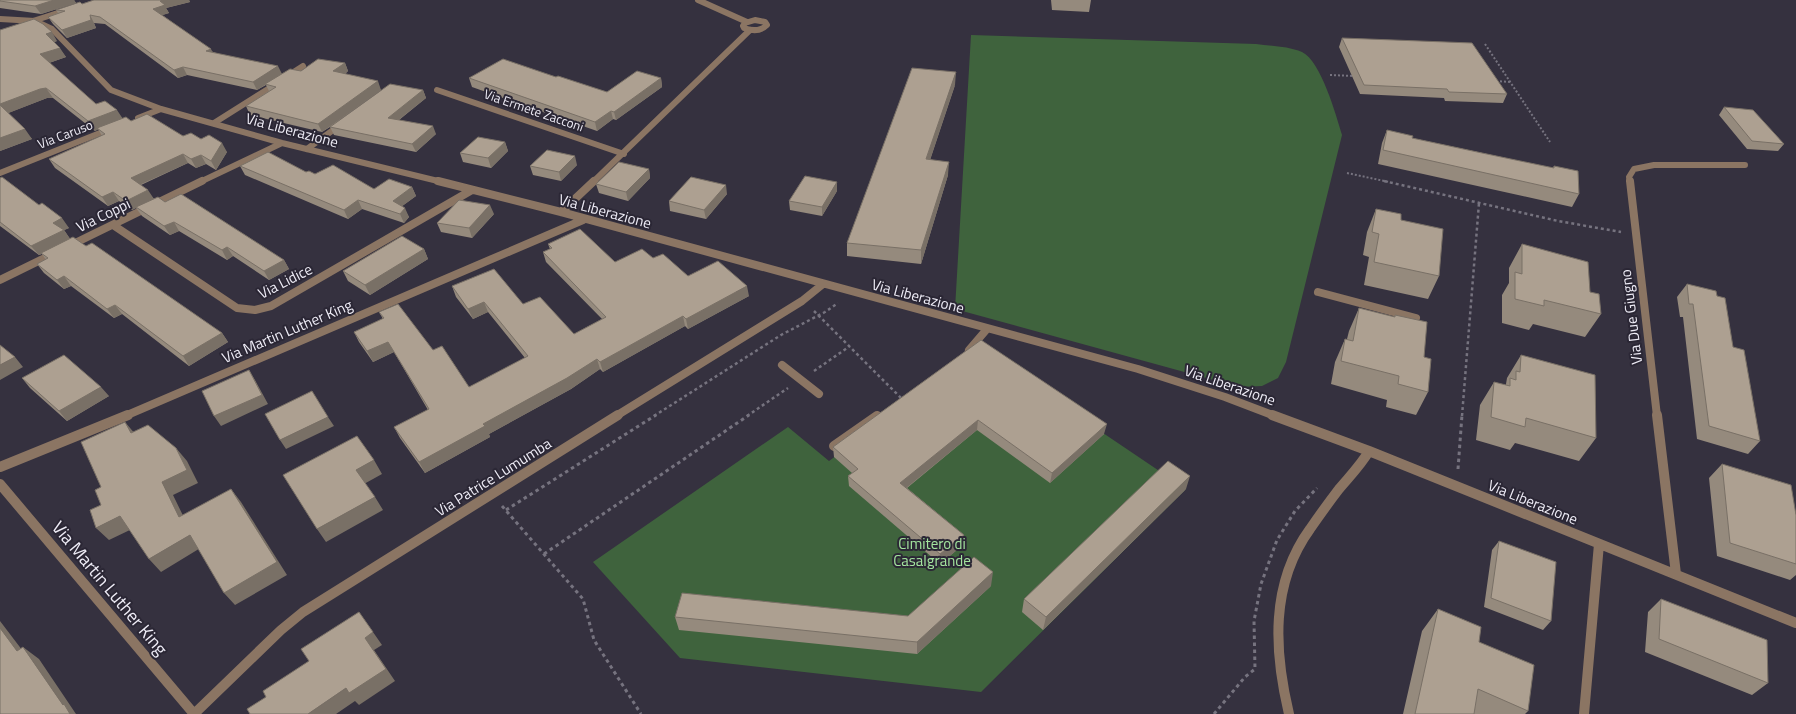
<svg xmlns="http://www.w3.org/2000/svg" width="1796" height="714" font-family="'Titillium Web',sans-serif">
  <rect width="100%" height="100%" fill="#35313f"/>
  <path fill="#3f633d" d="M971,35L1256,44C1271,46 1288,46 1302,52C1321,61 1336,115 1342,135L1286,362L1278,378L1262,386L1239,387L955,309Z
    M980,350L1186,489L981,692L680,658L593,562L788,427L829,461Z"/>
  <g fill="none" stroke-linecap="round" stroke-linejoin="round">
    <path stroke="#76737f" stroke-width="2" stroke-dasharray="2 2" stroke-linecap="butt" d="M1485,44L1550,142
      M1330,75L1355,76
      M1496,81L1510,82
      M1347,173L1389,182"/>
    <path stroke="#76737f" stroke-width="2.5" stroke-dasharray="3 3" stroke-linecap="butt" d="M1384,181L1558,221L1621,232
      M814,311L901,398
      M814,371L850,346
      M654,416L781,335L825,312L838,303
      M747,416L788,388
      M1462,416L1479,203"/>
    <path stroke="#76737f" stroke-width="3" stroke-dasharray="3.5 3.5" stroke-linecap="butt" d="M1458,469L1462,415
      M502,506L583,599L594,640L641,714
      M506,510L656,415
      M544,554L749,415
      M1214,714L1245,677L1255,669L1254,621L1261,584L1277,540L1295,511L1317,488"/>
    <path stroke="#8b7563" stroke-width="6" d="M289,75L303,66
      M214,123L276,84
      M307,149L340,125"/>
    <path stroke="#8b7563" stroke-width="8" d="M969,350L987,329
      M782,365L819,394"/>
    <path stroke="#8b7563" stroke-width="10" d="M834,446L877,416"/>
    <path stroke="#8b7563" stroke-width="6" d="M698,0L747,22
      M0,19L35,21L52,29L111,90L161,109L282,143L442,182
      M755,20L765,22L767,25C760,32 752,31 744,28L743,26L745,23Z
      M33,21L67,10
      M437,90L624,154
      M138,118L161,109
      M0,173L110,129
      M200,182L282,143
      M593,182L750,30
      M1630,182L1629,177L1634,169L1654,165H1745"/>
    <path stroke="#8b7563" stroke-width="8" d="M438,181L561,212L1138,369L1225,397L1275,416
      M1630,181L1657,416
      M561,212L594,181
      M113,225L237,308L255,310L271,306L472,190
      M71,245L202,181
      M0,280L53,254
      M1318,292L1416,318
      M125,416L583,220
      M616,416L802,301L823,284"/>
    <path stroke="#8b7563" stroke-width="10" d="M1272,415L1369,451L1796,623
      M1657,415L1676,574
      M0,467L128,415
      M0,484L194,714
      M194,714L281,630L303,612L618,415
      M1289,714C1274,651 1270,584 1310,529C1319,516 1329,502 1339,489C1349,477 1361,465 1369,451
      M1584,714L1599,544"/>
  </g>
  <path fill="#958a7d" d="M0,0H74L76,3L41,14L0,8Z
    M94,0H189L190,2L166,8L169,13L162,15L213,52L282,74L345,63L348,71L345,74L381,90L338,121L423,90L426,98L399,120L436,134L416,152L334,135L330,127L322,132L250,115L246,106L269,91L266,85L257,90L187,75L178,78L105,24L94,23L96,28L67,38L53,24L48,17L58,13L56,10L82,4Z
    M1051,0H1091L1089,12L1052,10Z
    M0,30L57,41L54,42L66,57L49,63L96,104L122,118L183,136L201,139L227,152L216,170L206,164L196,168L188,163L141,185L154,199L165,202L284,260L289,269L269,280L233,256L227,260L179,231L170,235L142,216L136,208L132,210L119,201L108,206L55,168L49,159L102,136L98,129L95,131L53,98H47L8,113L32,139L0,151Z
    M1342,38L1507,94L1503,103L1445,101L1444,98L1360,94L1339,47Z
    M556,77L607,92L661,78L662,87L616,120L613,119L597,131L472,87L469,78Z
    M955,85L930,160L948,175L921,264L847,256V243Z
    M1724,107L1784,144L1778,151L1747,149L1719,115Z
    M1387,130L1412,138L1553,168L1554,166L1579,194L1572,207L1378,164L1382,143Z
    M505,142L508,151L491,168L463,162L460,153Z
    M577,165L561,181L533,175L530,166Z
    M240,166L315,174L374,189L412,187L416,196L402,206L409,217L404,223L362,209L348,219L245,175Z
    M649,169L650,178L628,201L599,193L596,184Z
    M0,178L69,228L64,230L70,239L86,246L222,333L228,342L189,366L122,314L114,318L71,286L64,289L44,273L37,264L46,260L42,254L39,255L0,226Z
    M837,191L822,216L790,210L789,201Z
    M727,194L706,219L670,211L669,201Z
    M1376,209L1439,276L1428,299L1364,285L1369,257L1363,255L1367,232Z
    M494,214L472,238L441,232L437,223Z
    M548,244L615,262L653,258L688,276L749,296L688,329L685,326L603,372L600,369L571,389L489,434L490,437L425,473L400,438L394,427L428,410L394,352L373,362L359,342L354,332L383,319L379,312L433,350L469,387L525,358L488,312L473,319L456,297L452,286L523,304L574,334L602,319L546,262L543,252L550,249Z
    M1522,244L1590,292L1601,314L1585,337L1533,324L1529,330L1502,323V295L1509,283V268Z
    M424,249L428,259L370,295L348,281L343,271Z
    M1687,284L1717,296L1733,347L1760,441L1748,454L1697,439L1683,317H1680L1677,297Z
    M1359,308L1394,317L1395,315L1424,357L1428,392L1416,415L1386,407L1387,400L1331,384L1335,362L1345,339H1347L1349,331Z
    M981,340L1104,434L1050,483L977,430L907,488L964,535L963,545L940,564L849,486L848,476L852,473L834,457L833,447Z
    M1521,355L1596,438L1579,461L1515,443L1510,450L1476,440L1480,405L1494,382L1506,385V384L1507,378Z
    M22,378L109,396L67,421L30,388Z
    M1722,464L1796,515V575L1790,580L1717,556L1709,478Z
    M1186,489L1043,630L1022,612L1024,599Z
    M1499,541L1551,621L1543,630L1484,607L1492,550Z
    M991,586L917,654L679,630L675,617L908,616Z
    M1661,599L1768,683L1752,695L1645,652L1648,612Z
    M1438,609L1479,642L1528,711L1525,714H1403L1422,631Z"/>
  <path fill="#797066" d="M54,0H74L76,3L41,14L35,6Z
    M163,0H189L190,2L166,8L169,13L157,17L153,9L160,1Z
    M90,15L94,23L96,28L67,38L62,30Z
    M52,32L57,41L52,43L46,34Z
    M60,48L66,57L46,64L40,54Z
    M211,49L215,57L206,51Z
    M345,63L348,71L337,80L333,71Z
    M278,66L282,74L257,90L253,82Z
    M183,67L187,75L178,78L174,70Z
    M956,72L955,85L926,172V159Z
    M661,78L662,87L616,120L614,112Z
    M378,81L381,90L322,132L318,124Z
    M46,88L53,98H47L6,114L0,106V104L40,89Z
    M423,90L426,98L391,126L388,118Z
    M117,110L123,119L95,131L88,121Z
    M611,111L613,119L597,131L595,122Z
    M433,126L436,134L416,152L412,144Z
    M25,129L32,139L0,151V138Z
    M505,142L508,151L491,168L488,158Z
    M222,143L227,152L216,170L211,161Z
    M183,154L188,163L137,186L131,178Z
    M201,155L206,164L196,168L191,159Z
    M575,156L577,165L561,181L559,172Z
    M949,162L948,175L921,264V250Z
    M649,169L650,178L628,201L626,192Z
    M837,182V191L822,216V207Z
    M726,185L727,194L706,219L704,210Z
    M412,187L416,196L397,210L393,201Z
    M148,190L154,199L132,210L126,201Z
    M113,192L119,201L108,206L102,197Z
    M358,200L362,209L348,219L344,210Z
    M490,205L494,214L472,238L469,228Z
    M405,208L409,217L404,223L400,214Z
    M62,218L69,228L60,232L53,223Z
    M174,222L179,231L170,235L164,226Z
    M64,230L71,240L39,255L31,246Z
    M227,247L233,256L227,260L222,250Z
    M424,249L428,259L370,295L365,285Z
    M284,260L289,269L269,280L264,271Z
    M64,276L71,286L64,289L57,280Z
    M747,286L749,296L688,329L686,319Z
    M484,302L488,312L473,319L468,309Z
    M115,305L122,314L114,318L107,309Z
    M683,316L685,326L603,372L600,362Z
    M222,333L228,342L189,366L183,356Z
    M388,342L394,352L373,362L367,351Z
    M15,357L23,367L0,380V365Z
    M597,359L600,369L571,389L489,434L490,437L425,473L419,462L483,424Z
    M249,370L255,380L268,404L221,426L214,416Z
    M101,387L109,396L67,421L59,411Z
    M328,417L334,426L286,449L280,440Z
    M978,420L977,430L900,493V483Z
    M125,422L136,435L131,433Z
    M1107,424L1104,434L1050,483L1052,473Z
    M176,448L187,461L198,483L173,495L190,530L179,517L162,482Z
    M374,460L382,474L364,484L356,470Z
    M1190,476L1186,489L1043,630L1046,617Z
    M231,489L241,502L287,575L235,605L224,593Z
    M375,497L383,510L326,542L317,529Z
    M120,516L132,529L109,540L96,528Z
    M190,535L202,547L161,572L149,559Z
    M964,535L963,545L940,564V554Z
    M993,572L991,586L917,654V642Z
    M359,612L382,645L374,650L395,681L359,705L355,701L336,714H308L346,688L365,638Z
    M0,621L32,663L17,651L0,628Z
    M23,647L39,659L76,714H70L63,705Z"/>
  <path fill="#ada091" stroke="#797066" d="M0,0H54L35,6L0,1Z
    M94,0H163L160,1L165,5L153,9L211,49L206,51L278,66L253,82L183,67L174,70L100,17L90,15L91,20L62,30L48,17L65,11L56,10L80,2L82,4Z
    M34,19L43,24L52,32L46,34L60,48L40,54L96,104L105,101L117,110L88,121L46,88L40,89L0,104V30Z
    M1342,38L1472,43L1507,94L1449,92L1447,89L1364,85Z
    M318,59L345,63L333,71L378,81L318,124L246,106L276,87L265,84L290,69L301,71Z
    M503,59L556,77L558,76L607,92L637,71L661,78L614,112L611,111L595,122L469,78Z
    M912,68L956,72L926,159L949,162L921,250L847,243Z
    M390,84L423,90L388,118L433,126L412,144L330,127Z
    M0,105L25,129L0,138Z
    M1724,107L1753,110L1784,144L1752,141Z
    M147,114L183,136L191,133L201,139L209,135L222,143L211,161L201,155L191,159L183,154L131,178L148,190L126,201L113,192L102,197L49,159L105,134L97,128L126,117L131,121Z
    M1387,130L1413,136L1412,138L1482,153L1554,168V166L1578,171L1579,194L1383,150Z
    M478,137L505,142L488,158L460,153Z
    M547,150L575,156L559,172L530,166Z
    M268,152L306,172L309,171L315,174L333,165L374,189L389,179L412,187L393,201L405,208L400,214L358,200L344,210L240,166Z
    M619,162L649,169L626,192L596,184Z
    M805,176L837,182L822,207L789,201Z
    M2,177L39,205L42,203L62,218L53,223L64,230L31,246L0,222V178Z
    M691,177L726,185L704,210L669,201Z
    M181,194L284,260L264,271L227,247L222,250L174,222L164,226L136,207L158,197L165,202Z
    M459,200L490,205L469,228L437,223Z
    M1376,209L1401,214V220L1443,229L1439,276L1374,262L1379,234L1372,232Z
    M580,229L615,262L642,249L653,258L663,254L688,276L718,261L747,286L686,319L683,316L600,362L597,359L567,378L483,424L485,426L419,462L394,427L429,409L388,342L367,351L354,332L384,318L379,312L398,304L433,350L442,346L469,387L528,356L484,302L468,309L452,286L494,269L523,304L540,297L574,334L606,317L543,252L552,248L548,244Z
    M402,236L424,249L365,285L343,271Z
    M73,237L86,246L92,243L222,333L183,356L115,305L107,309L64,276L57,280L37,264L48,258L41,253Z
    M1522,244L1588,262L1590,292L1599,294L1601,314L1544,300V306L1515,299V272L1522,274Z
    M1687,284L1716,291L1717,296L1725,298L1733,347L1744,350L1760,441L1709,426L1693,304H1689Z
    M1359,308L1395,317V315L1427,322L1424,357L1431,359L1428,392L1398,384L1399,376L1341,361L1345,339L1353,341Z
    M981,340L1107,424L1052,473L978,420L900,483L964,535L940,554L848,476L858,469L833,447Z
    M0,345L15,357L0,365Z
    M64,355L101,387L59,411L22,378Z
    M1521,355L1595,375L1596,438L1526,418L1525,427L1491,417L1494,382L1510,386V378L1516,380V371L1520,372Z
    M249,370L262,395L214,416L202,391Z
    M312,391L328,417L280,440L265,414Z
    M125,422L131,433L148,425L176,448L187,470L162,482L179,517L231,489L277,562L224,593L190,535L149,559L120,516L96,528L90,510L101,505L95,490L101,487L81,442Z
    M357,436L374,460L356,470L375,497L317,529L283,475Z
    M1168,461L1190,476L1046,617L1024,599Z
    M1722,464L1791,485L1796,515V564L1730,543Z
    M1499,541L1556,562L1551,621L1491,598Z
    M974,557L993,572L917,642L675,617L682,593L908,616Z
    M1661,599L1767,640L1768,683L1659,639Z
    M1438,609L1481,627L1479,642L1534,665L1528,711L1478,689L1474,714H1415Z
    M359,612L373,632L365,638L386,669L349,693L346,688L308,714H250L247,709L266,697L263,691L309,661L301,649Z
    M0,628L17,651L23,647L63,705L64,704L70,714H0Z"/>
  <g text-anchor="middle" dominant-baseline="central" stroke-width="4" stroke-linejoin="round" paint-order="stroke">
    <g font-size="13" fill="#efedf7" stroke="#2b2735">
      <text transform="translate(534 110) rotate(19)">Via Ermete Zacconi</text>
      <text transform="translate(65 134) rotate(-21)">Via Caruso</text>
    </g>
    <g font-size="15" fill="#efedf7" stroke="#2b2735">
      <text transform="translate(292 130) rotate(15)">Via Liberazione</text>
      <text transform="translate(605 211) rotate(15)">Via Liberazione</text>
      <text transform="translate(103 215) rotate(-26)">Via Coppi</text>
      <text transform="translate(285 281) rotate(-27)">Via Lidice</text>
      <text transform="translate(918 296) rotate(15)">Via Liberazione</text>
      <text transform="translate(1631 317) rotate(-97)">Via Due Giugno</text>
      <text transform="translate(287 331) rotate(-23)">Via Martin Luther King</text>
      <text transform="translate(1230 385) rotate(19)">Via Liberazione</text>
      <text transform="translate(493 477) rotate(-32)">Via Patrice Lumumba</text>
      <text transform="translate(1533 502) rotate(22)">Via Liberazione</text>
    </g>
    <g font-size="15" fill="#a3e49e" stroke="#2b2735">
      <text x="932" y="543">Cimitero di<tspan x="932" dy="17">Casalgrande</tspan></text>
    </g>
    <g font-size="18" fill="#efedf7" stroke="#2b2735">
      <text transform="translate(110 588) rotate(50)">Via Martin Luther King</text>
    </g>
  </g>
</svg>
